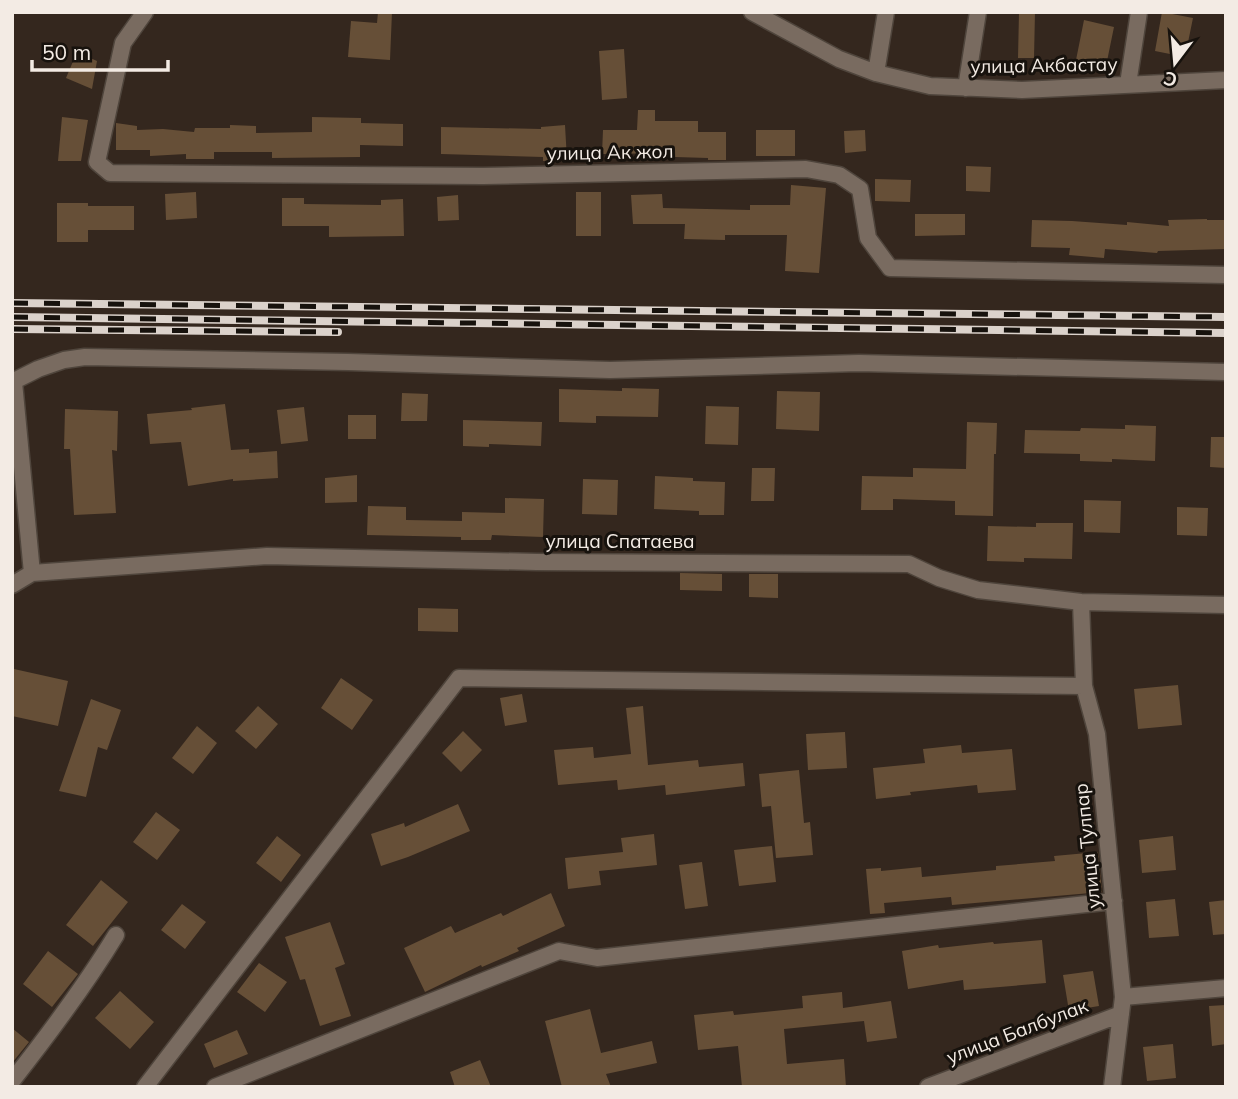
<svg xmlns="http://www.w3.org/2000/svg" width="1238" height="1099" font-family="Mulish,sans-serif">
  <rect width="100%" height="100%" fill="#34271e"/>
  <path fill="#664f37" d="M378,12H392L390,60L348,57L351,21L377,23Z
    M1019,12H1035L1034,58H1018Z
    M1162,12L1193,18L1185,57L1155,51Z
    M1084,20L1114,27L1106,66L1076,60Z
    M624,49L627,98L602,100L599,51Z
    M77,52L97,61L92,89L66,78Z
    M638,110H655V121H698V132H726V160H708V158L675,157V153L602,154L603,130H637Z
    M62,117L88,120L81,161H58Z
    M312,117L361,118V123L403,124V146L360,145V157L272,158V152H214V159H186V154L150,156V150H116V123L137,126V130L163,129L194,132L195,128H230V125L256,126V133L312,132Z
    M565,125L567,160L543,161V157L441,154V127L541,129V127Z
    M756,130H795V156H756Z
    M865,130L866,151L845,153L844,131Z
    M966,166L991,167L990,192L966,191Z
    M875,179L911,180L910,202L875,201Z
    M791,185L826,188L819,273L785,271L787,235H725V240L684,239L685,224H633L631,195L662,194L663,208L750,210V205H790Z
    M196,192L197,218L166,220L165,194Z
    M576,192H601V236H576Z
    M458,195L459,220L438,221L437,197Z
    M282,198H304V204L381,205V200L403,199L404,236L329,237V226H282Z
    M57,203H88V206H134V230H88V242H57Z
    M915,214H965V235L915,236Z
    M1207,219V220H1226V249L1158,251L1157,253L1105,249L1104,258L1069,255L1070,248L1031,247L1032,220L1072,221L1127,225V222L1169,226L1168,220Z
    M622,388L659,389L658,417L596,416V423L559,422V389L622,391Z
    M777,391L820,392L819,431L776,429Z
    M402,393L428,394L427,421H401Z
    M225,404L231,450L249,449V453L277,451L278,478L233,481V479L188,486L181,442L150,444L147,414L192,410L191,408Z
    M706,406L739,407L738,445L705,444Z
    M304,407L308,441L281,444L277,410Z
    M65,409L118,411L117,451L112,450L116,513L74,515L70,449H64Z
    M348,415H376V439H348Z
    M463,420L542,422L541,446L489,444V447L463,446Z
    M967,422L997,423L996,454H994L993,516L955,515V501L893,499V510H861L862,476L913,477V468L966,469Z
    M1125,425L1156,426L1155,461L1112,459V462L1080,461V454L1024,453L1025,430L1080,431L1081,428L1125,429Z
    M1211,437H1226V468L1210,467Z
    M752,468H775L774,501H751Z
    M357,475V502L325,503V478Z
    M655,476L693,478V481L725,482L724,515H699V511L654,509Z
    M583,479L618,480L617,515L582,514Z
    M505,498L544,499L543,537L492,535L491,540H461V537L367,535L368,506L406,507V520L462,521V512L505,513Z
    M1084,500L1121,501L1120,533L1084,532Z
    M1177,507L1208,508L1207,536L1177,535Z
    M1036,523H1073L1072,559L1024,558V562L987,561L988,526L1036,527Z
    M680,573L722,574V591L680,590Z
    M749,574H778V598L749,597Z
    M418,608L458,609V632L418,631Z
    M14,669L68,681L58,726L12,716V678Z
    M341,678L373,700L352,730L321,708Z
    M1178,685L1182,725L1138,729L1134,689Z
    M522,694L527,722L505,726L500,698Z
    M91,699L121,710L107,750L98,747L86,797L59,791Z
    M258,706L278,724L256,749L235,731Z
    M643,706L648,765L698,760L699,767L743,763L745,786L666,795L665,785L618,790L617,780L558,785L554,750L593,747L594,758L631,754L626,708Z
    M197,726L217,743L193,774L172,758Z
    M463,731L482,750L461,772L442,753Z
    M845,732L847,768L808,770L806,734Z
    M961,745L962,753L1012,749L1016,790L978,793L977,785L910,792L911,795L876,799L873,768L925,763L923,749Z
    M799,770L804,823L810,822L813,855L776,858L771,806L762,807L759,774Z
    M458,804L470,831L408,857L381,866L371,834L404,823L405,827Z
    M156,812L180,830L157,860L133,842Z
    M654,834L657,865L599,871L601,885L568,889L565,858L623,852L621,838Z
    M277,836L301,855L281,882L256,863Z
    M1173,836L1176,870L1142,873L1139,840Z
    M772,846L776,882L739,886L734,850Z
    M1098,852L1102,892L952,905L951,897L884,903L885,913L870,914L866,869L881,868V871L921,867L922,877L996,870V866L1055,861L1054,856Z
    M702,862L708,906L685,909L679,865Z
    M101,880L128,902L93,946L66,925Z
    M551,893L565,926L517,948L519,951L482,967L481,965L425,992L404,948L451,926L455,933L501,913L503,916Z
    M1175,899L1179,936L1149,938L1146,902Z
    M1226,900V934L1213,935L1209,902Z
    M182,904L206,922L185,949L161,930Z
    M330,922L345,964L335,968L351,1016L320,1026L305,979L300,980L285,937Z
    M1042,940L1046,983L964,990L963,980L908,989L902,951L938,945L939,948L993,942L994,944Z
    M48,951L78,974L52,1007L23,984Z
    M259,963L287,982L265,1012L237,992Z
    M1093,971L1099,1006L1069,1011L1063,975Z
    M120,991L154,1022L130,1049L95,1018Z
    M842,992L843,1008L891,1001L897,1038L867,1042L864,1021L784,1029L787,1064L844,1059L846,1087H742L738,1046L698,1050L694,1015L733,1011L734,1015L803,1008L802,996Z
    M1226,1005V1044L1212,1046L1209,1006Z
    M590,1009L601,1053L652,1041L657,1063L606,1074L611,1087H562L545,1021Z
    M12,1028L29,1042L12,1063Z
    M237,1030L248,1054L214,1068L204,1044Z
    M1173,1044L1176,1078L1147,1081L1143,1047Z
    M480,1060L491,1087H455L450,1072Z"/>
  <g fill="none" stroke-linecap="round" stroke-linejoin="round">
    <g stroke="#4f453c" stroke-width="19">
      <path id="minor" d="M145,12L123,43L97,162L110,173L483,176L806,169L839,175L860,189L868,238L890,268L1226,275
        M752,12L839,59L876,73L930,86L1022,90L1226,80
        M876,73L886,12
        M1128,84L1139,12
        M966,88L978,12
        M12,382L38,369L64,360L85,357L348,362L610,370L859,363L1226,372
        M14,382L32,573
        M12,585L32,573L267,556L537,562L909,564L939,578L978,590L1081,602L1226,605
        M1081,602L1084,686L1097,734L1123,997L1112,1087
        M1123,997L1226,988
        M12,1081C49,1034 85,986 116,935
        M145,1087L459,678L1084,686
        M215,1087L559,951L597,958L1114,901
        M928,1087L1121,1014"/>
    </g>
    <use href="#minor" stroke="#796b60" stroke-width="16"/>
    <g stroke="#dbd2cb" stroke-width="8">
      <path id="rail" d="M12,303L1226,317
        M12,317L1226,333
        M12,329L338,332"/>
    </g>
    <use href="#rail" stroke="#17120d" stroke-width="5" stroke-dasharray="16" stroke-linecap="butt"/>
  </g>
  <g text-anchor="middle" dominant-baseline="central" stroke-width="6" stroke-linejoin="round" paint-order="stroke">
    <g font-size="19" fill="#f3ebe4" stroke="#17120d">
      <text transform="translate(1044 65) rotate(-1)">улица Акбастау</text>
      <text transform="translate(610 152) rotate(-1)">улица Ак жол</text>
      <text x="620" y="541">улица Спатаева</text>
      <text transform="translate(1087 846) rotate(-96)">улица Тулпар</text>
      <text transform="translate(1017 1031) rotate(-21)">улица Балбулак</text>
    </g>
  </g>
  <rect width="1238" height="1099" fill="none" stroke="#f3ebe4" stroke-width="28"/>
  <g transform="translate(1175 63) rotate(196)" stroke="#17120d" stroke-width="5" paint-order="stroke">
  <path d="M0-5L12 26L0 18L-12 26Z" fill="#f3ebe4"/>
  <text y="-10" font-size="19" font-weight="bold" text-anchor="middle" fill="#f3ebe4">С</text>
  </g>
  <path d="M32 60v10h136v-10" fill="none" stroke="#f3ebe4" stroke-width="3.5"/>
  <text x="42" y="60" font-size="21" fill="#f3ebe4" stroke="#17120d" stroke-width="5" paint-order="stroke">50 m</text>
</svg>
